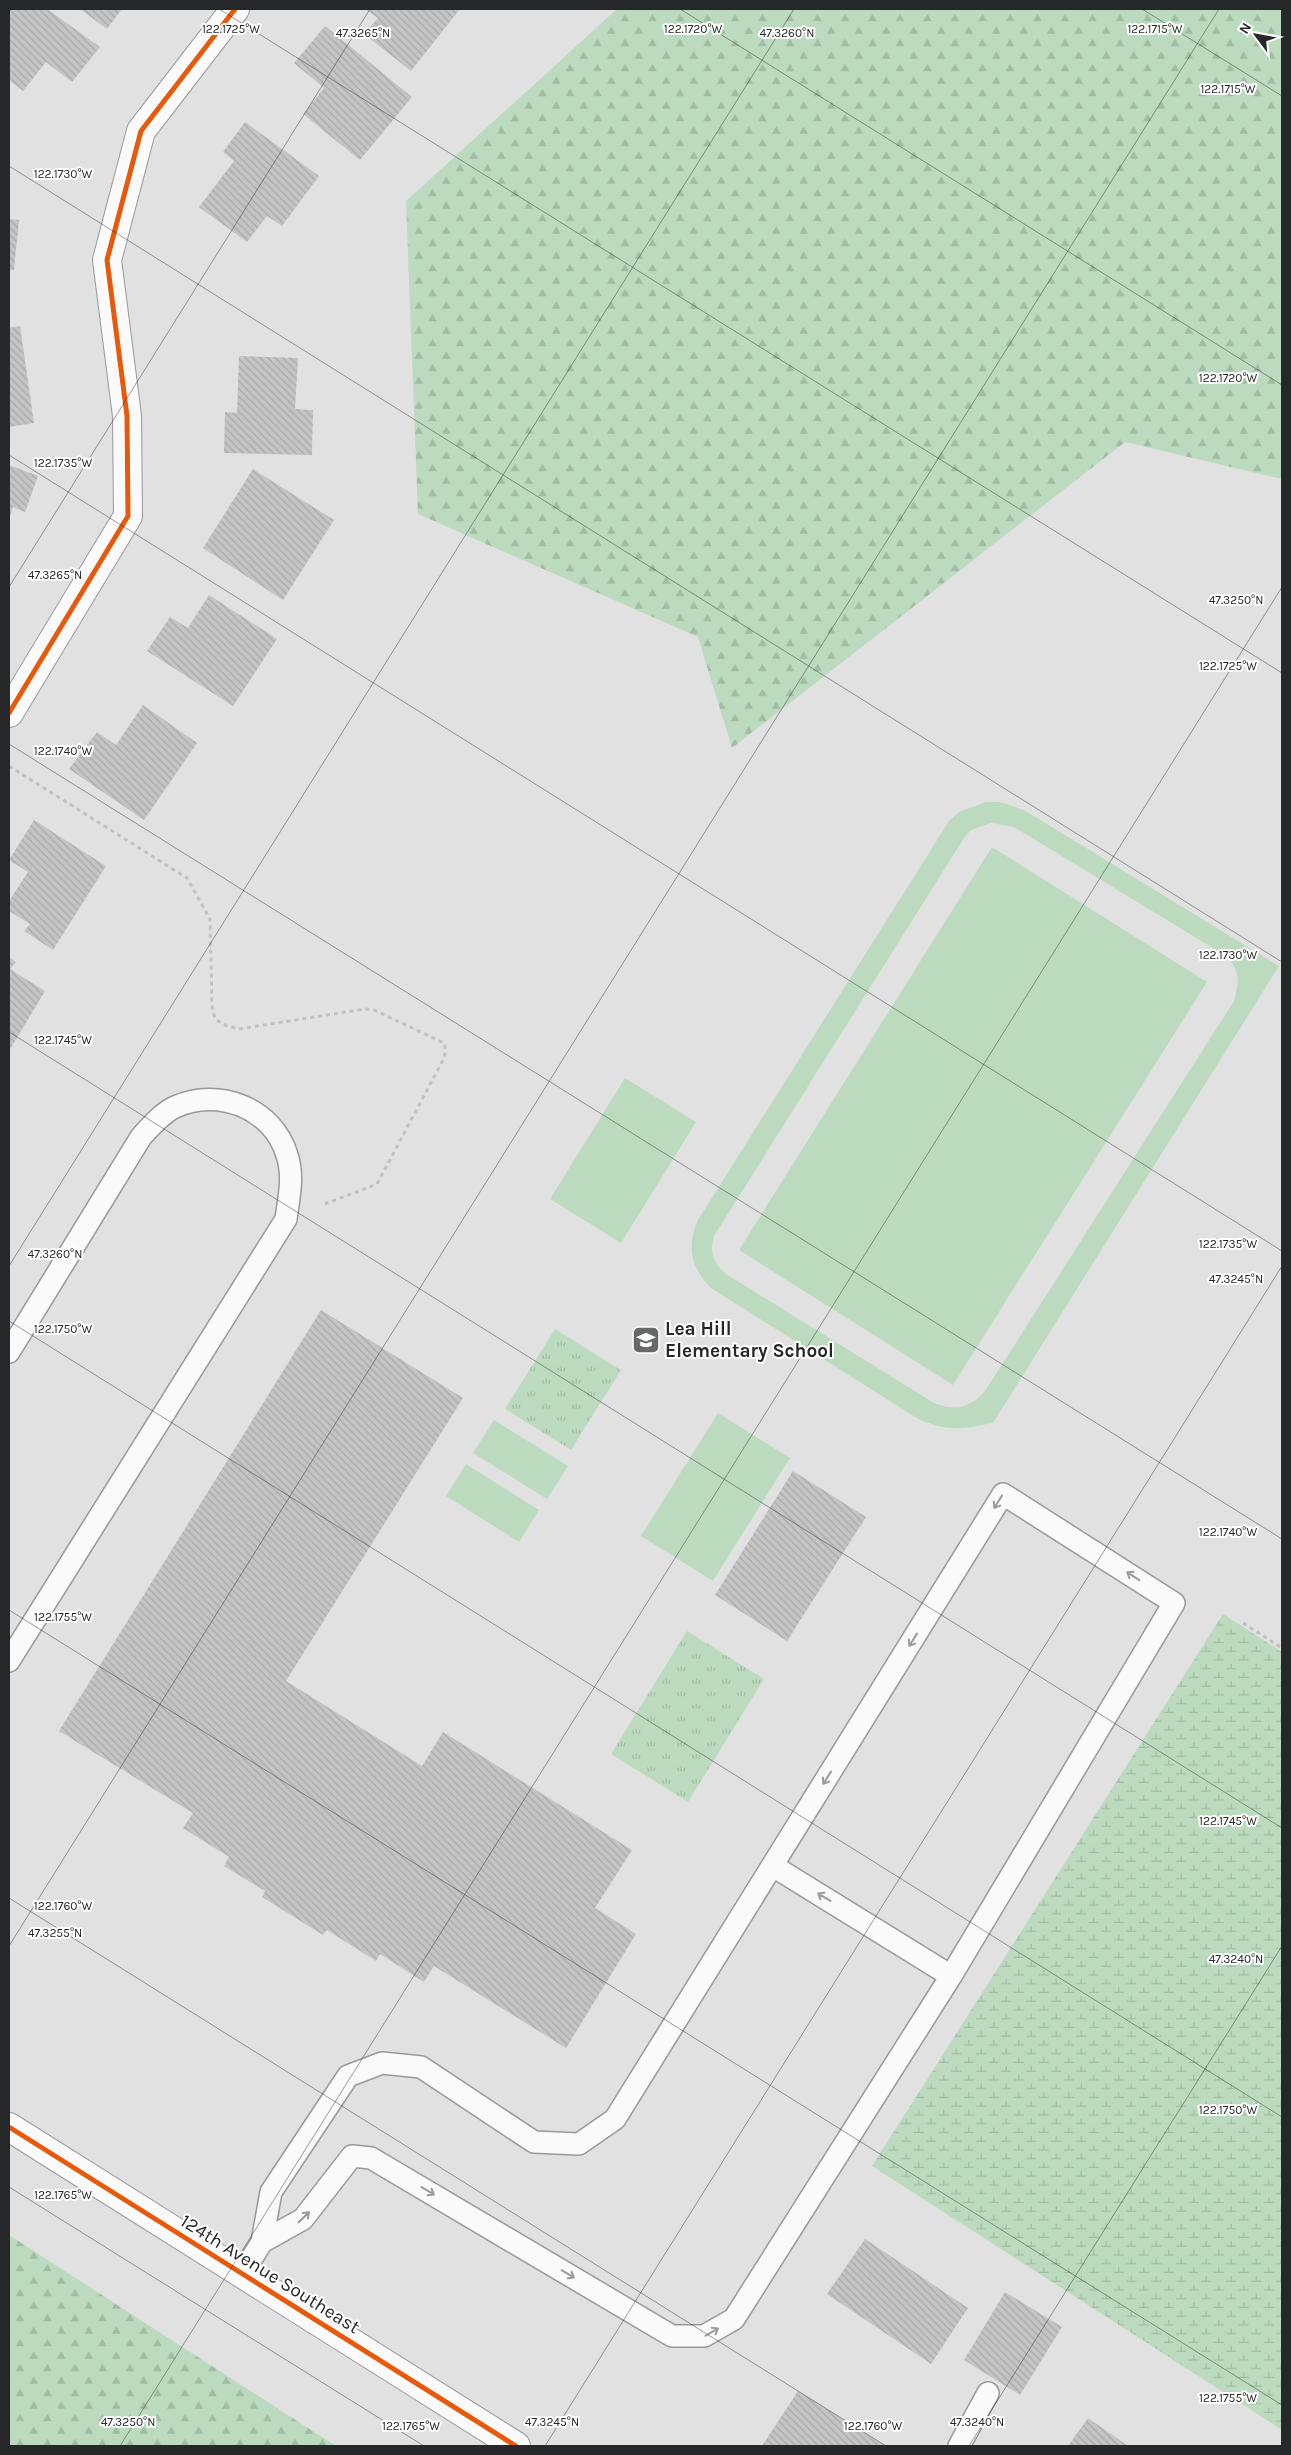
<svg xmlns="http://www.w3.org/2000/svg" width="1291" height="2455" font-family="Karla,sans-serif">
  <defs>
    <pattern id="grass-tufts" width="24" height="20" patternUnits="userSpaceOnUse" patternTransform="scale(1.25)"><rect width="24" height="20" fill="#bcdbbe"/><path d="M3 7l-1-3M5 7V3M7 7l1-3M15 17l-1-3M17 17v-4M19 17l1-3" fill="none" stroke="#a1bca3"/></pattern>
    <pattern id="forest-firs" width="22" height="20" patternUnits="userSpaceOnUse" patternTransform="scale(1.25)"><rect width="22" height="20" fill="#bcdbbe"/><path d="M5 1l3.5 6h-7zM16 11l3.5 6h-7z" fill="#a1bca3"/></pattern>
    <pattern id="wetland-marsh" width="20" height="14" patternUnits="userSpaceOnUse" patternTransform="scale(1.25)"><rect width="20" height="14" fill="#bcdbbe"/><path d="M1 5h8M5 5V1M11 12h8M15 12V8" fill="none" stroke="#a1bca3"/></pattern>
    <pattern id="building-back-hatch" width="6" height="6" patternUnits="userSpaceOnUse" patternTransform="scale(1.25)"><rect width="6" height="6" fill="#c4c4c5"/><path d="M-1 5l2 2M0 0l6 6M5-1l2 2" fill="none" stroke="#a8a8a9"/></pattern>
  </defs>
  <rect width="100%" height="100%" fill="#e1e1e2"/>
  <path fill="url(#grass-tufts)" d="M555,1329L621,1370L571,1450L505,1409Z
    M687,1631L764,1679L688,1802L611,1754Z"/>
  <path fill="url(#forest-firs)" d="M617,9H1282V479L1125,442L732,748L698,637L418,514L406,201Z
    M9,2235L336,2446H9Z"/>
  <path fill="url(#wetland-marsh)" d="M1223,1614L1282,1652V2430L872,2166Z"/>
  <path fill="#bcdbbe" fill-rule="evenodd" d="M986,802H1000L1024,810L1279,966L993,1423C961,1429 951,1432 920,1420L711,1288C691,1268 686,1246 698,1220L949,821L959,812ZM991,823L1014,827L1226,956C1241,971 1239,981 1234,1001L985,1391C971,1408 955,1411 934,1403L726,1274C714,1263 709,1253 714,1236L964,838L971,830Z
    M992,847L1207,982L953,1385L739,1250Z
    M625,1078L696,1122L621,1243L550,1199Z
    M718,1413L790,1458L713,1581L641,1536Z
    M494,1420L568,1466L547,1499L473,1453Z
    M466,1464L539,1510L519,1542L446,1496Z"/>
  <path fill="url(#building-back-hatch)" d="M9,9H47L100,47L72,82L46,62L23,91L9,80Z
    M80,9H122L107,29Z
    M365,9H460L411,71L364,34L378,18Z
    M325,26L412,97L360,160L303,114L324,88L294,63Z
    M245,122L319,176L282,226L267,216L247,242L199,207L234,161L223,152Z
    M9,219L19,220L14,270H9Z
    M20,326L34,423L9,427V328Z
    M239,356L298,358L295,409L313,410L312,455L224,453L225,412L237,413Z
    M9,465L38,476L25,512L13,507L9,519Z
    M253,469L334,520L283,600L203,548Z
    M209,595L277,639L233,706L147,651L170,617L188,628Z
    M143,705L197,743L144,820L69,769L97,732L116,745Z
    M34,820L106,866L53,950L24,931L30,924L9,911V901L28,872L9,860Z
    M9,957L16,962L10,969L45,991L9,1051Z
    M321,1310L463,1398L286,1681L422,1766L443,1732L632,1850L595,1908L636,1934L566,2048L434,1966L424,1982L380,1954L376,1961L327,1930L323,1935L262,1897L265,1891L224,1866L229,1857L183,1828L193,1813L59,1731Z
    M793,1471L866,1517L787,1641L715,1595Z
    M865,2239L968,2308L931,2364L827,2294Z
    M1005,2292L1062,2327L1020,2395L964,2360Z
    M798,2391L885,2446H762Z
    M1088,2418L1128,2446H1068Z"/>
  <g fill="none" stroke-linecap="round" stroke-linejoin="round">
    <g stroke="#99999a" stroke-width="24">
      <path id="lane" d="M9,1352L141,1137C151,1126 162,1113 175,1107C218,1087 273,1108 287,1155C294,1176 289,1197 286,1219L9,1661
        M773,1866L951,1976
        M242,2274L262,2242L271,2192L348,2076L382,2063L421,2067L534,2142L579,2144L615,2119L1003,1494L1174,1603L951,1976L734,2319L704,2336H672L371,2158L352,2156L303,2219L262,2242
        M959,2446L988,2393"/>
    </g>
    <g stroke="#99999a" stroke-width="30">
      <path id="street" d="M9,713L128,516L127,416L107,260L141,131L235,9"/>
    </g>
    <g stroke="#99999a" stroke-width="30">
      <path id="secondary" d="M9,2127L516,2446"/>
    </g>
    <path stroke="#c0c0c1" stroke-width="3" stroke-dasharray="4 4" stroke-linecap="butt" d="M9,766L187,878L210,919L212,1006L215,1019L227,1026L239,1029L365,1009L374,1010L444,1043L446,1051L442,1062L377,1184L322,1205
      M1243,1623L1282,1648"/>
    <use href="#lane" stroke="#fafafb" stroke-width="21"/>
    <use href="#street" stroke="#fafafb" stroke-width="28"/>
    <use href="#secondary" stroke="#fafafb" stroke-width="28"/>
    <g stroke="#fff" stroke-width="8">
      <path id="cycleway" d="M9,713L128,516L127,416L107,260L141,131L235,9
        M9,2127L516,2446"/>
    </g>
    <use href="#cycleway" stroke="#e8590c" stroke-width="5"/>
  </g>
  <defs><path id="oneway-shaft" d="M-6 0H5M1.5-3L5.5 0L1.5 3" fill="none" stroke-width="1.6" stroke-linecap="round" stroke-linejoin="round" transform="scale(1.25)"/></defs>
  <g stroke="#9b9b9c">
    <use href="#oneway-shaft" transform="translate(998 1502) rotate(122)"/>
    <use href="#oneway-shaft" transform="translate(1133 1576) rotate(-147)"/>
    <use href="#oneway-shaft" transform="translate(913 1640) rotate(122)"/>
    <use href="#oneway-shaft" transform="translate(827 1778) rotate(122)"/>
    <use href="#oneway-shaft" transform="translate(824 1897) rotate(-149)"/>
    <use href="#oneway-shaft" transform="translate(428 2191) rotate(31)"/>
    <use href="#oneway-shaft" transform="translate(304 2217) rotate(-44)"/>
    <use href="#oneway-shaft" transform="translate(568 2274) rotate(31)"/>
    <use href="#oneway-shaft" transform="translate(712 2332) rotate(-30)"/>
  </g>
  <path fill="none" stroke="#262728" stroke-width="1" stroke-opacity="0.45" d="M219,9L1282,673M680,9L1282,385M1142,9L1282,96M9,166L1282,962M9,455L1282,1251M9,587L370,9M9,744L1282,1539M9,1032L1282,1828M9,1266L794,9M9,1321L1282,2117M9,1610L1282,2405M9,1898L886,2446M9,1946L1219,9M9,2187L424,2446M120,2446L1282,587M545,2446L1282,1266M969,2446L1282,1946"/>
  <defs>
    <g id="school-square" transform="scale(1.4375)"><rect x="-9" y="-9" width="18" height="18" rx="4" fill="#676869" stroke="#fff"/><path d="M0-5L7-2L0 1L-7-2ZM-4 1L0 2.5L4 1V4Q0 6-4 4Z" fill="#fff"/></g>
  </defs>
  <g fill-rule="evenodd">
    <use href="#school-square" x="646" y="1340"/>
  </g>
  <g text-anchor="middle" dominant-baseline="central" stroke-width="4" stroke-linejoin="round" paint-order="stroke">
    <g font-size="19" font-weight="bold" fill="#262728" stroke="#fff" text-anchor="start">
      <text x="665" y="1329">Lea Hill<tspan x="665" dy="22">Elementary School</tspan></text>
    </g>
    <g font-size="19" fill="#262728" stroke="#fff">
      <text transform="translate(270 2274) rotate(32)">124th Avenue Southeast</text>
    </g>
  </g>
  <g font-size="12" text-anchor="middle" fill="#262728" stroke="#fff" stroke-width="4" stroke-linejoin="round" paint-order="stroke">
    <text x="231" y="33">122.1725°W</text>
    <text x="1155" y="33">122.1715°W</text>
    <text x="693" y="33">122.1720°W</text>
    <text x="363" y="37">47.3265°N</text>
    <text x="787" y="37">47.3260°N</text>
    <text x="1228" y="93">122.1715°W</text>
    <text x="63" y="178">122.1730°W</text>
    <text x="1228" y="382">122.1720°W</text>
    <text x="63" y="467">122.1735°W</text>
    <text x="55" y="579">47.3265°N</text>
    <text x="1236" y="604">47.3250°N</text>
    <text x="1228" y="670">122.1725°W</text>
    <text x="63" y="755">122.1740°W</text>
    <text x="1228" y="959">122.1730°W</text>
    <text x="63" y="1044">122.1745°W</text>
    <text x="1228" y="1248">122.1735°W</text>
    <text x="55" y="1258">47.3260°N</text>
    <text x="1236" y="1283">47.3245°N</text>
    <text x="63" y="1333">122.1750°W</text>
    <text x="1228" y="1536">122.1740°W</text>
    <text x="63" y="1621">122.1755°W</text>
    <text x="1228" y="1825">122.1745°W</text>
    <text x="63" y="1910">122.1760°W</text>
    <text x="55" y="1937">47.3255°N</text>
    <text x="1236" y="1963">47.3240°N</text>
    <text x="1228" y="2114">122.1750°W</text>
    <text x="63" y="2199">122.1765°W</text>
    <text x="1228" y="2402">122.1755°W</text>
    <text x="128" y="2426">47.3250°N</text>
    <text x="552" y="2426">47.3245°N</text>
    <text x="977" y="2426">47.3240°N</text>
    <text x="411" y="2430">122.1765°W</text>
    <text x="873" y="2430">122.1760°W</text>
  </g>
  <rect width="1291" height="2455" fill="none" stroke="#262728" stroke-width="20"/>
  <g transform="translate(1256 35) rotate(302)" stroke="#ffffff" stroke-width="4" paint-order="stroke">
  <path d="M0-4L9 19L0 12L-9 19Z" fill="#262728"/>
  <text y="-8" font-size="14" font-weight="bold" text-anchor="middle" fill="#262728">N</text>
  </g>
</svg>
